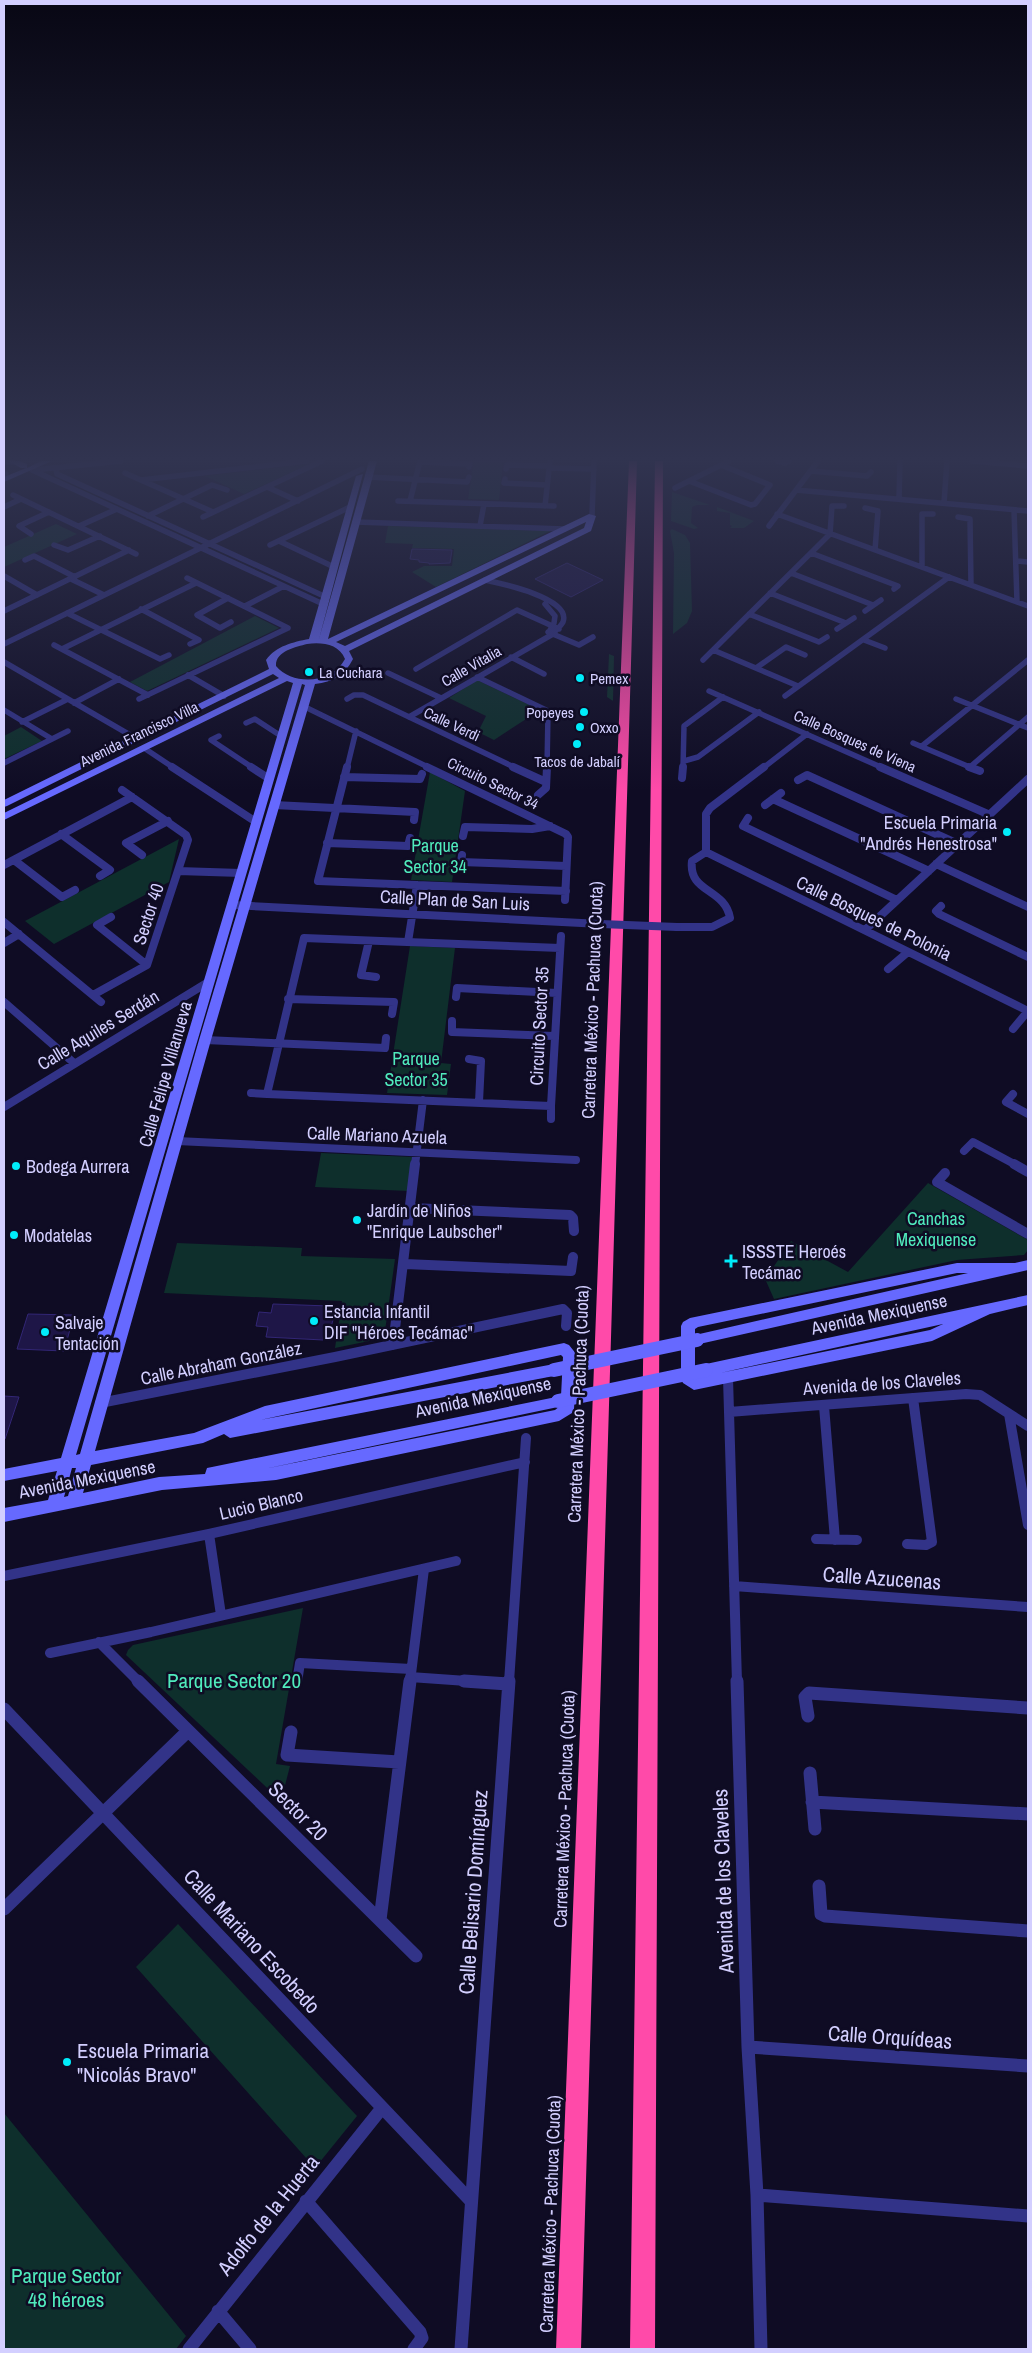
<svg xmlns="http://www.w3.org/2000/svg" width="1032" height="2353" font-family="'Archivo Narrow',sans-serif">
  <rect width="100%" height="100%" fill="#0f0c24"/>
  <path fill="#0e2f2c" d="M474,461H503L499,500L468,499Z
    M309,464L244,494L205,476Z
    M672,492L710,505H697L692,507L691,523L698,528L694,529L671,521Z
    M717,507L754,521L744,528H730L732,526L730,525V513L717,511Z
    M56,524L77,534L4,567V547Z
    M388,526L550,531L436,587L412,572L424,566H452L454,549L412,548L413,544L385,543Z
    M672,529L685,535L690,543L692,611L687,623L673,634L674,553L670,531Z
    M255,616L279,628L147,691L130,682Z
    M609,654L614,656L613,701L607,697Z
    M477,680L540,710L494,740L478,732L486,716L449,698Z
    M21,727L42,741L4,759V736Z
    M430,772L465,791L452,882L411,880Z
    M179,839L169,882L54,944L25,921Z
    M410,946L455,948L441,1063L451,1064L447,1095L387,1093Z
    M321,1153L413,1157L409,1191L315,1187Z
    M928,1183L1028,1240V1250L1024,1255L957,1260L774,1299L766,1281H764L791,1241L848,1272Z
    M177,1243L302,1248L301,1256L395,1259L384,1338L335,1348L342,1301L164,1293Z
    M303,1608L276,1764L290,1766L281,1801L126,1655L128,1650L133,1645Z
    M178,1924L357,2116L315,2168L136,1967Z
    M4,2113L186,2336L176,2349H4Z"/>
  <path fill="#1e1647" stroke="#322675" d="M412,549L452,550L450,563L429,564V563L419,562V560L410,559Z
    M567,563L603,580L571,597L535,579Z
    M273,1304L329,1306L328,1314L333,1320L331,1327L324,1331L323,1340L266,1337L268,1327L256,1326L259,1312L271,1313Z
    M28,1314L74,1315L64,1351L17,1349Z
    M4,1396L19,1397L5,1439L4,1438Z"/>
  <g fill="none" stroke-linecap="round" stroke-linejoin="round">
    <path stroke="#323388" stroke-width="5.5" d="M777,461L785,463L789,461
      M972,461L1028,466
      M4,462H13
      M420,462L470,464L469,467
      M56,468L57,474L326,597
      M549,468L594,469
      M506,469L507,465L549,466
      M32,470L323,604
      M33,470L121,461
      M811,471L867,476L871,472
      M125,473L213,512
      M4,474H6
      M368,477L467,482L469,477
      M505,479L504,483L547,485
      M141,480L307,461
      M689,481L751,505L755,504L770,485L721,465
      M267,487L298,501
      M675,488L729,461
      M796,490L1028,511
      M13,495L136,554
      M899,499L900,461
      M398,501L554,506
      M410,501L420,461
      M944,503L947,461
      M545,506L550,461
      M4,507L21,499
      M865,508L878,511L875,550
      M1014,510L1017,602
      M777,514L1028,606
      M148,516L212,485L227,490
      M592,516L594,461
      M203,517L322,461
      M958,517L970,519L971,585
      M356,522L564,529
      M79,526L117,509
      M480,526L484,504
      M769,526L818,461
      M31,534L19,526L49,512
      M279,541L334,567
      M54,545L68,550L100,536
      M270,545L350,507
      M811,553L898,586L894,589
      M25,560L34,556L75,577
      M1017,561L1028,562
      M922,567V514H933
      M791,573L873,605
      M4,576L37,595
      M187,578L288,628
      M71,579L104,595
      M770,593L846,623
      M228,598L197,615L220,628L231,622
      M545,604L555,616L554,623L550,630
      M245,606L284,586
      M141,609L199,640L190,644
      M4,611L129,550
      M865,611L881,600
      M67,613L160,659L169,655
      M749,614L819,642L827,637
      M837,629L854,618
      M548,632L579,645L593,637
      M864,640L885,648
      M4,644L362,469
      M54,645L148,695
      M62,649L196,583
      M713,650L798,686
      M511,657L544,674
      M703,660L830,534L832,506H844
      M4,662L137,739
      M756,668L786,647L805,655
      M416,669L517,610L559,629
      M388,673L441,698
      M188,675L224,696
      M477,677L546,710L548,713L547,768
      M709,691L883,768
      M785,696L949,577
      M139,699L288,628
      M347,699L354,695H363L516,768
      M956,699L1028,728
      M74,703L119,679
      M303,706L430,768
      M4,710L52,739
      M409,717L553,634C556,630 561,626 563,622C572,598 499,583 485,580
      M22,722L68,699
      M246,723L255,719L281,736
      M219,736L211,740L253,768
      M913,743L972,768
      M922,746L1028,660
      M144,748L174,768
      M684,761L698,757L759,712
      M4,763L68,731
      M970,767L1028,717
      M347,768L356,731
      M683,768L684,726L723,697
      M763,768L807,734"/>
    <path stroke="#323388" stroke-width="8" d="M172,767L256,822
      M251,767L268,778
      M347,767L318,881L566,891
      M427,767L566,834L568,837L565,900
      M513,767L546,782
      M880,767L990,815
      M969,767L980,771
      M344,777L420,779L422,774
      M682,778L683,767
      M798,780L807,775L958,844
      M538,795L546,788L547,767
      M773,799L929,871
      M274,805L415,812L414,820
      M765,805L781,793
      M748,818L743,826L897,900
      M61,834L110,870L100,876
      M463,836L465,827L532,829L550,826
      M327,843L408,846L410,838
      M706,852L1028,1011L1013,1029
      M142,855L126,843L168,821
      M462,855L461,862L566,866
      M14,860L62,897L75,890
      M936,864L1028,907
      M4,865L132,797
      M178,871L241,873
      M232,905L601,924
      M941,906L936,911L939,914L1028,957
      M111,917L97,925L147,965
      M4,922L101,1002
      M677,927H712L730,918C725,888 688,893 692,861L706,852V814L710,808L764,767
      M865,930L1028,779
      M369,941L361,975L376,977
      M408,942L417,885
      M4,943L19,934
      M560,948L304,938L267,1094L551,1106L561,936
      M888,969L908,952
      M93,995L147,965L188,840L186,835L122,790
      M456,997L457,988L557,993
      M288,999L394,1002L392,1014
      M4,1002L74,1063
      M452,1021V1032L554,1036
      M205,1040L385,1048L386,1038
      M469,1059L481,1061L479,1102
      M251,1093L267,1094
      M1013,1094L1006,1102L1028,1114
      M551,1106V1119
      M4,1107L210,981
      M177,1141L576,1160
      M964,1151L973,1142L1016,1165
      M415,1165L423,1100"/>
    <path stroke="#323388" stroke-width="10" d="M1014,1164L1028,1172
      M945,1173L937,1182L1028,1234
      M411,1208L570,1215L573,1218L574,1231
      M405,1264L571,1271L573,1257
      M393,1345L415,1164
      M728,1378L737,1682
      M100,1403L335,1357L563,1309L567,1313L566,1326
      M824,1406L835,1540
      M729,1412L966,1394L980,1395L1028,1426
      M1009,1414L1028,1525
      M209,1534L221,1615
      M816,1539L857,1540
      M907,1544L926,1545L932,1542L913,1398
      M4,1576L209,1534L525,1462
      M734,1586L1028,1607
      M99,1642L139,1682
      M50,1653L151,1632L456,1561
      M410,1677L481,1682
      M297,1682L300,1663L411,1669
      M410,1682L424,1569
      M509,1682L526,1438"/>
    <path stroke="#323388" stroke-width="13" d="M138,1681L416,1956
      M464,1681L508,1684
      M737,1681L748,2047L757,2195L761,2349
      M4,1709L470,2200
      M808,1716L805,1697L809,1693L1028,1708
      M291,1732L287,1755L399,1762
      M810,1773L815,1829
      M812,1802L1028,1814
      M819,1886L821,1914L825,1916L1028,1931
      M4,1909L188,1731
      M380,1920L410,1681
      M748,2047L1028,2066
      M757,2195L1028,2216
      M306,2201L420,2332L422,2338L414,2349
      M218,2311L250,2349
      M189,2349L382,2108
      M461,2349L509,1681"/>
    <path fill="#6669ff" fill-rule="evenodd" d="M8,461H19L27,464V468L41,461H52L4,482V477L26,468H21Z
      M369,461H377L328,639L589,514L596,516L591,531L349,651L353,659C345,675 333,682 315,684L211,1040L95,1451L194,1433L265,1406L564,1343L569,1345L577,1355L574,1409L572,1413L559,1421L276,1480L162,1490L4,1522V1508L48,1500L57,1471L4,1481V1469L61,1458L293,683L287,681L4,820V813L279,678L273,674L7,806L4,807V800L269,669L266,660C276,646 293,642 309,639L356,476L363,474L319,639ZM586,522L584,528L345,646L336,642ZM307,644C322,642 339,644 345,659C332,684 293,686 276,666C275,651 296,647 307,644ZM302,684L305,685L199,1040L80,1454L76,1455ZM561,1355L563,1357L561,1396L212,1467L207,1468L205,1474L159,1477L83,1493L91,1465L203,1443L224,1434L230,1438L554,1376L559,1374L561,1370L559,1366L554,1364L260,1420ZM560,1406L555,1410L264,1469L558,1407ZM72,1468H76L68,1496L64,1497Z
      M1028,1260V1270L695,1345V1377L706,1376L701,1374L699,1370L701,1366L706,1364L1028,1295V1305L990,1314L932,1341L694,1390L683,1383L681,1379V1326L683,1322L690,1318L957,1263H1015ZM957,1273H968L695,1335V1329L698,1327ZM943,1324L930,1330L720,1373Z"/>
    <path fill="#ff4aa9" fill-rule="evenodd" d="M629,461H637L581,2349H556Z
      M655,461H663L655,2349H630Z"/>
    <path stroke="#323388" stroke-width="8" d="M601,924L677,927"/>
    <path stroke="#6669ff" stroke-width="14" d="M554,1370L697,1340
      M558,1401L706,1370"/>
  </g>
  <linearGradient id="sky" x2="0" y2="1"><stop stop-color="#080714"/><stop offset="0.58" stop-color="#313450"/><stop offset="1" stop-color="#313450" stop-opacity="0"/></linearGradient>
  <rect width="1032" height="791" fill="url(#sky)"/>
  <g fill="#00ecfa" stroke="#0f0c24" stroke-width="2">
    <circle cx="309" cy="672" r="5"/>
    <circle cx="580" cy="678" r="5"/>
    <circle cx="584" cy="712" r="5"/>
    <circle cx="580" cy="727" r="5"/>
    <circle cx="577" cy="744" r="5"/>
    <circle cx="1007" cy="832" r="5"/>
    <circle cx="16" cy="1166" r="5"/>
    <circle cx="357" cy="1220" r="5"/>
    <circle cx="14" cy="1235" r="5"/>
    <path d="M728.5 1253.5h5v5h5v5h-5v5h-5v-5h-5v-5h5z"/>
    <circle cx="314" cy="1321" r="5"/>
    <circle cx="45" cy="1332" r="5"/>
    <circle cx="67" cy="2062" r="5"/>
  </g>
  <g text-anchor="middle" dominant-baseline="central" stroke-width="5" stroke-linejoin="round" paint-order="stroke">
    <g font-size="15" fill="#d3cfff" stroke="#0f0c24">
      <text transform="translate(471 666) rotate(-30)">Calle Vitalia</text>
      <text transform="translate(452 724) rotate(25)">Calle Verdi</text>
      <text transform="translate(139 734) rotate(-26)">Avenida Francisco Villa</text>
      <text transform="translate(855 741) rotate(24)">Calle Bosques de Viena</text>
      <text transform="translate(493 783) rotate(26)">Circuito Sector 34</text>
    </g>
    <g font-size="15" fill="#d3cfff" stroke="#0f0c24" text-anchor="start">
      <text x="319" y="672">La Cuchara</text>
      <text x="590" y="678">Pemex</text>
      <text x="574" y="712" text-anchor="end">Popeyes</text>
      <text x="590" y="727">Oxxo</text>
      <text x="577" y="761" text-anchor="middle">Tacos de Jabalí</text>
    </g>
    <g font-size="18" fill="#d3cfff" stroke="#0f0c24" text-anchor="start">
      <text x="997" y="822" text-anchor="end">Escuela Primaria<tspan x="997" dy="21">"Andrés Henestrosa"</tspan></text>
      <text x="26" y="1166">Bodega Aurrera</text>
      <text x="367" y="1210">Jardín de Niños<tspan x="367" dy="21">"Enrique Laubscher"</tspan></text>
      <text x="24" y="1235">Modatelas</text>
      <text x="742" y="1251">ISSSTE Heroés<tspan x="742" dy="21">Tecámac</tspan></text>
      <text x="324" y="1311">Estancia Infantil<tspan x="324" dy="21">DIF "Héroes Tecámac"</tspan></text>
      <text x="55" y="1322">Salvaje<tspan x="55" dy="21">Tentación</tspan></text>
    </g>
    <g font-size="18" fill="#50ebbd" stroke="#0f0c24">
      <text x="435" y="845">Parque<tspan x="435" dy="21">Sector 34</tspan></text>
      <text x="416" y="1058">Parque<tspan x="416" dy="21">Sector 35</tspan></text>
      <text x="936" y="1218">Canchas<tspan x="936" dy="21">Mexiquense</tspan></text>
    </g>
    <g font-size="18" fill="#d3cfff" stroke="#0f0c24">
      <text transform="translate(455 900) rotate(3)">Calle Plan de San Luis</text>
      <text transform="translate(148 914) rotate(-72)">Sector 40</text>
      <text transform="translate(874 918) rotate(26)">Calle Bosques de Polonia</text>
      <text transform="translate(592 1000) rotate(-88)">Carretera México - Pachuca (Cuota)</text>
      <text transform="translate(539 1026) rotate(-87)">Circuito Sector 35</text>
      <text transform="translate(98 1030) rotate(-31)">Calle Aquiles Serdán</text>
      <text transform="translate(165 1074) rotate(-74)">Calle Felipe Villanueva</text>
      <text transform="translate(377 1135) rotate(2)">Calle Mariano Azuela</text>
      <text transform="translate(879 1314) rotate(-12)">Avenida Mexiquense</text>
      <text transform="translate(221 1363) rotate(-11)">Calle Abraham González</text>
      <text transform="translate(882 1383) rotate(-4)">Avenida de los Claveles</text>
      <text transform="translate(483 1397) rotate(-12)">Avenida Mexiquense</text>
      <text transform="translate(578 1404) rotate(-88)">Carretera México - Pachuca (Cuota)</text>
      <text transform="translate(87 1479) rotate(-11)">Avenida Mexiquense</text>
      <text transform="translate(261 1504) rotate(-13)">Lucio Blanco</text>
      <text transform="translate(564 1809) rotate(-88)">Carretera México - Pachuca (Cuota)</text>
      <text transform="translate(550 2214) rotate(-88)">Carretera México - Pachuca (Cuota)</text>
    </g>
    <g font-size="21" fill="#d3cfff" stroke="#0f0c24">
      <text transform="translate(882 1578) rotate(4)">Calle Azucenas</text>
      <text transform="translate(298 1811) rotate(45)">Sector 20</text>
      <text transform="translate(723 1881) rotate(-92)">Avenida de los Claveles</text>
      <text transform="translate(473 1892) rotate(-86)">Calle Belisario Domínguez</text>
      <text transform="translate(252 1941) rotate(47)">Calle Mariano Escobedo</text>
      <text transform="translate(890 2037) rotate(4)">Calle Orquídeas</text>
      <text transform="translate(268 2215) rotate(-51)">Adolfo de la Huerta</text>
    </g>
    <g font-size="21" fill="#50ebbd" stroke="#0f0c24">
      <text x="234" y="1680">Parque Sector 20</text>
      <text x="66" y="2275">Parque Sector<tspan x="66" dy="24">48 héroes</tspan></text>
    </g>
    <g font-size="21" fill="#d3cfff" stroke="#0f0c24" text-anchor="start">
      <text x="77" y="2050">Escuela Primaria<tspan x="77" dy="24">"Nicolás Bravo"</tspan></text>
    </g>
  </g>
  <rect width="1032" height="2353" fill="none" stroke="#d3cfff" stroke-width="10"/>
</svg>
